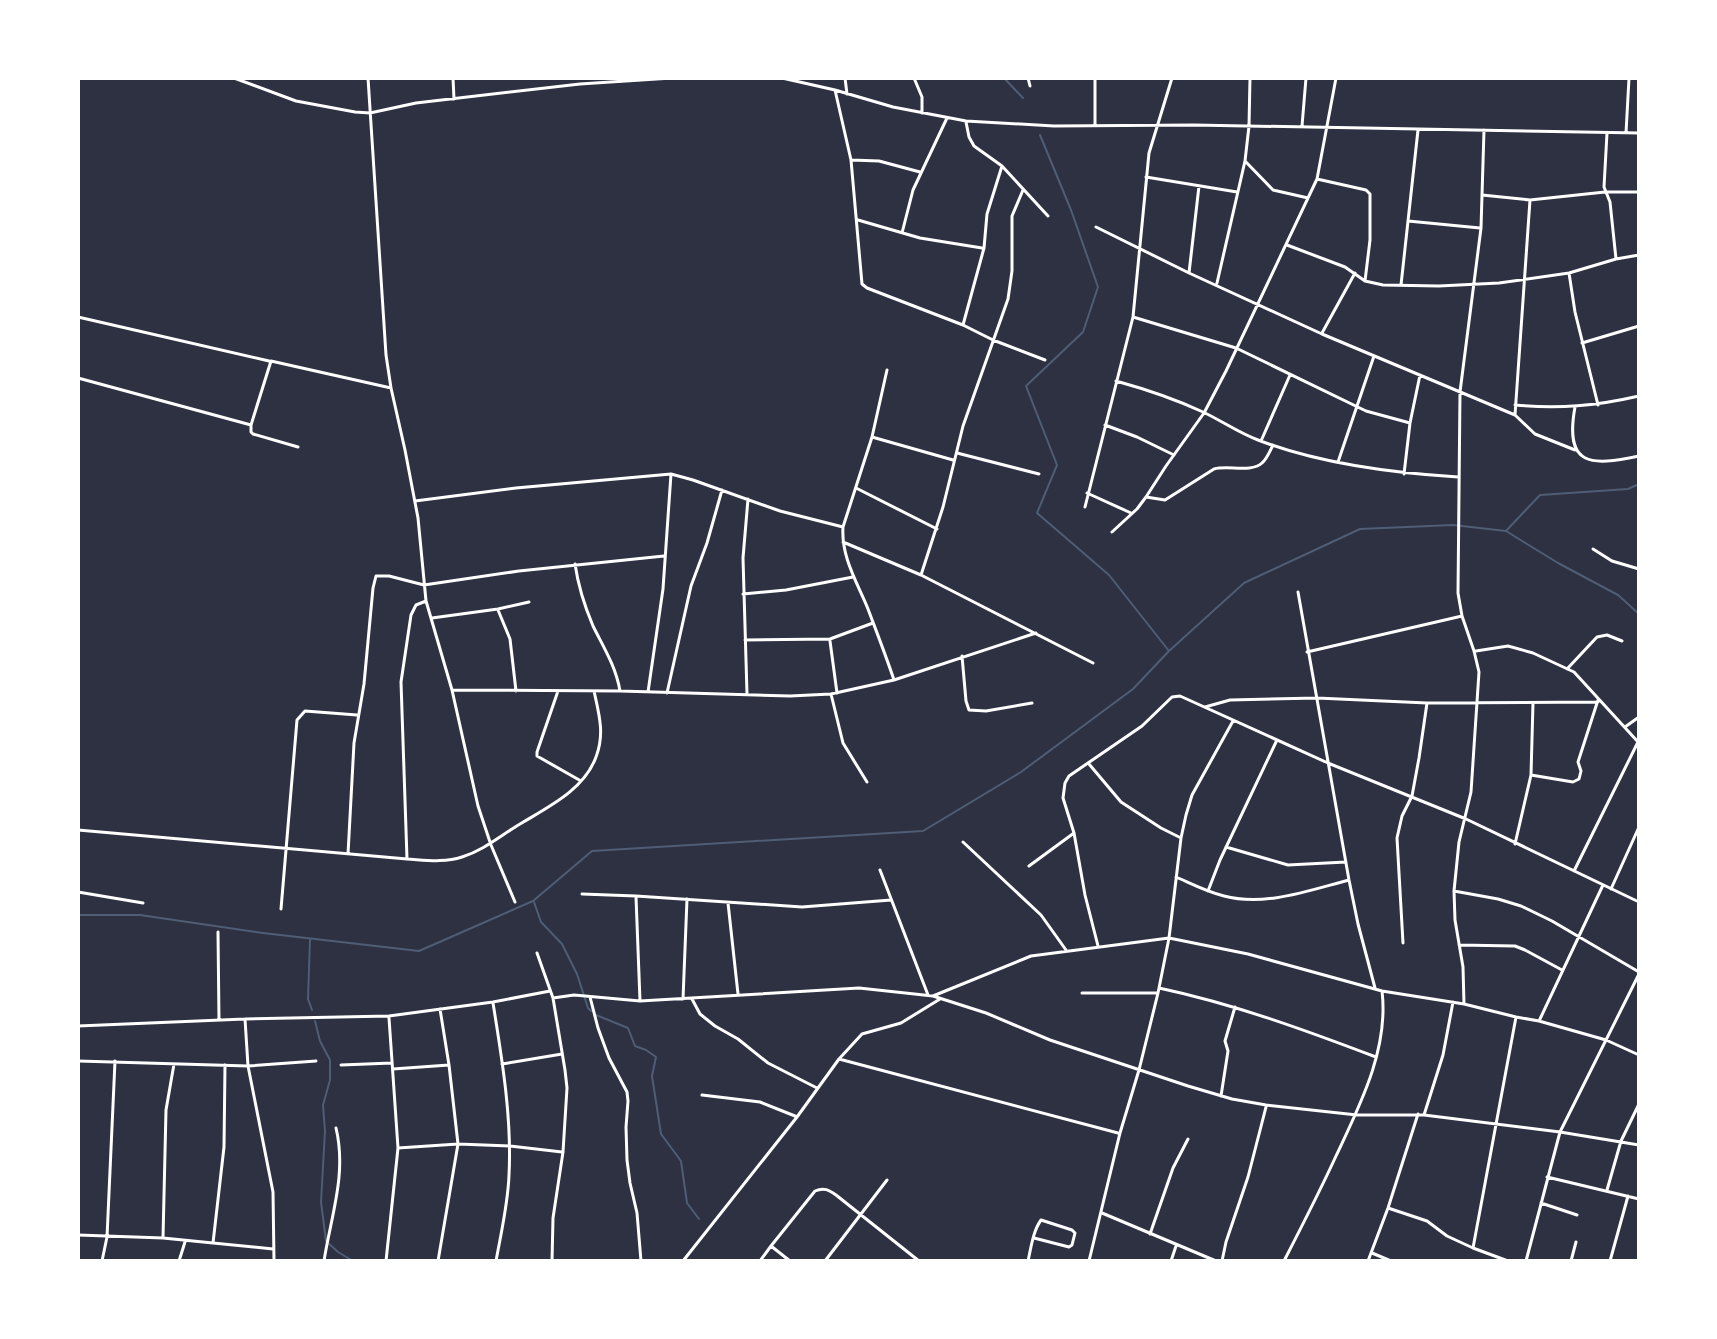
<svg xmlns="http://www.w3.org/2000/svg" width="1717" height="1339" font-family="'Archivo Narrow',sans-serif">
  <rect width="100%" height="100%" fill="#2d3142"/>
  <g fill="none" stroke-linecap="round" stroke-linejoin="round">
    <path stroke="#4f5d75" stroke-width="2" d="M1004,78L1023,98
      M1040,135L1071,210L1098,287L1083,332L1026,386L1057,465L1037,513L1109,575L1169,651L1244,583L1360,529L1453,525L1506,531L1540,495L1628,489L1639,484
      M1506,531L1558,563L1618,595L1639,614
      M534,902L541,922L562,944L577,974L588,1008L591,1011
      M78,915H140L263,933L419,951L533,901L592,851L923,831L1021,772L1133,689L1169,651
      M310,940L308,999L312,1010
      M596,1015L628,1028L635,1046L646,1050L656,1057L652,1076L661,1134L681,1161L687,1203L699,1219
      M315,1021L320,1041L330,1060V1080L323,1105L325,1131L321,1202L326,1241L338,1252L353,1261"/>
    <path stroke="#fff" stroke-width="3" d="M234,78L296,101L355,112L370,113L416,103L580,84L672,78
      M368,78L386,355L391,388L405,450L418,518L426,601L452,690L478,806L491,845L515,902
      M453,78L454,99
      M782,78L835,90L893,107L966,121L1054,126L1194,125L1639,133
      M845,78L847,94
      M914,78L922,97V113
      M1028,78L1030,86
      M1095,78V125
      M835,90L851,160L862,284L867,288L963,325L993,340L1045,360
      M966,122L969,137L974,146L1002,166L1048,216
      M1302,126L1306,78
      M1607,133L1604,187L1610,202L1616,259
      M1626,133L1629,78
      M851,160L879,161L920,172
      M1245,161L1273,190L1308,198
      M1146,177L1237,192
      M1317,179L1366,190L1370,194V240L1365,281
      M1482,195L1530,200L1605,192H1639
      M858,220L920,238L982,248
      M1408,221L1480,228
      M1096,227L1189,273L1322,334L1515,415L1535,434L1575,450
      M902,233L913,190L947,118
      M1287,245L1345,267L1365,281L1383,285L1439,286L1499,283L1569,273L1616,259L1639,255
      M1189,273L1199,186
      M1569,273L1575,312L1598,405
      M1217,283L1245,161L1249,126L1250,78
      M1401,285L1418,130
      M78,317L269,361
      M1133,317L1236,348L1366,411L1410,423
      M963,325L984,248L987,214L1002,166
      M1322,333L1355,273
      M1582,343L1639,326
      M887,370L872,437L843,527C841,557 857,582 868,609C877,633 886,656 894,680
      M78,378L251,425
      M1116,381C1145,389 1175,399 1203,412C1222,421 1239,433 1258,440C1320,464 1392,473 1458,477
      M1515,405C1559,409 1596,406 1639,396
      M1575,407C1564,467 1591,466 1639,456
      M1515,415L1530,200
      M1105,425L1137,437L1174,455
      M872,437L953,460
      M1261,441L1290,375
      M298,447L253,434L251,432V425L271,361L391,388
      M957,453L1039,474
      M1338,462L1374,356
      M1404,474L1410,423L1420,375
      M856,488L937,529
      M1087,493L1131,513
      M1146,497L1165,500L1214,469C1228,465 1251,473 1262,463C1267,459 1270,451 1273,445
      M415,501L516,488L671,474L693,480L780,511L843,527
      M1085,507L1133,317L1149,153L1172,78
      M1112,532L1137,509L1146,497L1166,466L1204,413L1226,371L1317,179L1336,78
      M843,542L921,575L1093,663
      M1593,549L1612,561L1639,569
      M575,564C578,585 585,607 593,626C604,648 616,667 620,691
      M921,575L943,507L963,426L1008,299L1012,271V216L1023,190
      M1298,592L1349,880L1358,924L1375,988
      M743,594L786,590L853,577
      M498,610L510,639L516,691
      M432,618L498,609L529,602
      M745,640L830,639L873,623
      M830,641L837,693
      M1476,651L1508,646L1533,653L1574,672L1639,743
      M1307,652L1462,616
      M962,656L966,701L969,710L986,711L1032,703
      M1567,669L1597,637L1607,635L1622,641
      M452,690L620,691L790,696L831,694L894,680L1036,633
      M558,691L537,752V756L581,781
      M648,692L663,589L671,474
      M667,693L691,586L707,543L722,490
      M747,694L743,558L748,499
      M831,694L843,743L867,782
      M1205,707L1230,700L1317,698L1427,703L1598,702
      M1625,727L1639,717
      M1089,764L1121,802L1161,828L1181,838
      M1531,775L1573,782L1579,779L1581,771L1578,762L1598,700
      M78,830L407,859C425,860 444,863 462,857C484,850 500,836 520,824C548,807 584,790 596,757C605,734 599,714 594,691
      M963,842L1041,915L1066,950
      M1515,844L1531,775L1533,703
      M1226,847L1288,865L1346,862
      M348,854L354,743L364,684L373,588L376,576H389L424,585L519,571L664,556
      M407,859L401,682L411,615L416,605L426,601
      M1029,866L1074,833
      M880,870L928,995
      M1574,871L1638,742
      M1176,877C1192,884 1207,892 1224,896C1265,907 1310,890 1349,880
      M1611,889L1639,827
      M1208,891L1220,860L1276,742
      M1454,891L1498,899L1521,906L1552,921L1639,972
      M78,892L143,903
      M582,894L636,896L802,907L891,900
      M636,897L640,1001
      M728,903L738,994
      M281,909L297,720L305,711L357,715
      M218,932L219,1020
      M1403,943L1397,838L1402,816L1412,796L1419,758L1427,703
      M1459,945L1515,946L1525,950L1562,970
      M1098,946L1085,895L1074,833L1063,798L1065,783L1069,776L1142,726L1172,697L1180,696L1328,763L1466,819L1639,902
      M537,953L553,998L565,1070L567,1088L563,1152L553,1218L552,1261
      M1159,988C1234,1004 1305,1030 1376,1057
      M1082,993H1158
      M933,996L1031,956L1169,938L1248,954L1382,991L1464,1004L1516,1017L1539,1021L1606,1040L1639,1055
      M590,997L598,1028L609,1058L627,1092L628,1101L626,1127L627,1160L630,1183L637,1213L641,1261
      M553,998L574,995L640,1001L859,988L933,996L986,1013L1050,1040L1188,1086L1232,1099L1266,1105L1357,1115H1424L1560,1132L1639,1145
      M683,999L687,899
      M692,999L700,1014L715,1026L738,1039L768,1063L817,1088
      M493,1003C502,1059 512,1118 509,1175C508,1204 501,1233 496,1261
      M1464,1004L1463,967L1455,920L1454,891L1459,842L1471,792L1479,672L1474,651L1462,616L1458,593L1460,392L1481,228L1484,130
      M245,1019L248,1066L273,1192L274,1261
      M1540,1019L1603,885
      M78,1026L245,1019L389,1016L493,1002L550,991
      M839,1059L862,1034L901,1023L940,999
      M78,1061L248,1066L316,1061
      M502,1064L562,1054
      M341,1065L392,1063
      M393,1069L449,1065
      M702,1095L760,1102L795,1116
      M1221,1096L1228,1051L1225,1041L1235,1007
      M1424,1115L1443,1055L1453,1002
      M398,1148L458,1144L510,1146L562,1152
      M1547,1177L1639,1199
      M1607,1190L1621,1141L1639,1104
      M1541,1203L1577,1215
      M1388,1208L1427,1221L1447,1236L1473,1248
      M1102,1213L1216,1261
      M1150,1234L1173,1168L1188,1139
      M78,1235L163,1238L213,1243L224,1147L225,1065
      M163,1238L166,1110L174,1064
      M213,1243L273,1249
      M771,1246L815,1191C824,1187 829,1190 836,1195L919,1261
      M1372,1253L1391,1261
      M102,1261L107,1237L115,1061
      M179,1261L185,1242
      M324,1261C331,1216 347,1174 336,1128
      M386,1261L398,1148L389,1018
      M438,1261L458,1144L449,1065L440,1009
      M683,1261L797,1117L839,1059L1118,1133
      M760,1261L771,1246L790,1261
      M825,1261L887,1180
      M1028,1261C1031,1248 1033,1231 1041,1220L1072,1230L1075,1233L1072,1245L1069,1247L1034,1238
      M1089,1261L1120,1133L1139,1070L1158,993L1169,938L1181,838L1186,815L1192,795L1233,721
      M1171,1261L1176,1246
      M1222,1261L1226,1242L1248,1177L1266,1107
      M1284,1261C1302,1226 1320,1191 1336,1156C1360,1105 1389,1049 1382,991
      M1368,1261L1388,1208L1418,1114
      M1508,1261L1473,1248L1516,1017
      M1526,1261L1560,1132L1639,974
      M1571,1261L1576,1242
      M1610,1261L1628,1196"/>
  </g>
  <rect width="1717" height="1339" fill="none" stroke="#ffffff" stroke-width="160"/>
</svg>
